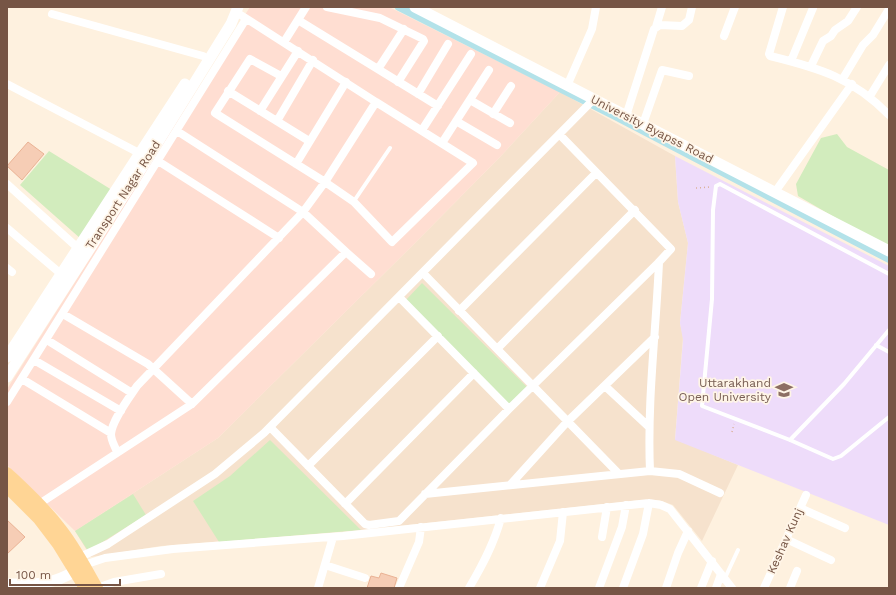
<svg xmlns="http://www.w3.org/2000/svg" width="896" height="595" font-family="'Work Sans',sans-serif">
  <rect width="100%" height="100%" fill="#fef1df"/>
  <path fill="#f6e2cd" d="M560,92L675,156L678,202L688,243L680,323L683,337L675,439L738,465L702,541L673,505L659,500H641L361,530L161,546L91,557L75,531L218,438L414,244L500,157Z"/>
  <path fill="#ffded2" d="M250,7H389L560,92L500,157L414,244L218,438L75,531L7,465V389Z"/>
  <path fill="#eedcfa" d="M675,156L889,266V525L675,440L683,340L680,323L688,243L678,202Z"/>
  <path fill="#d2ecbd" d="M837,134L847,147L889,170V249L798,196L796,184L821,138Z
    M49,151L112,190L81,239L20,185Z
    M422,283L527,387L509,404L405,301Z
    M270,440L361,530L219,542L193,501L230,476Z
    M133,494L146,515L88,551L75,531Z"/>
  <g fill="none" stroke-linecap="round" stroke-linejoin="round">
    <path stroke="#b3e2e9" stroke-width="8" d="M399,7L615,116L889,259"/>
  </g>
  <path fill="#f6cdb5" stroke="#eab294" d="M28,142L44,154L22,180L7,166Z
    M7,520L25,537L7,554Z
    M381,573L397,578L394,588H367L371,576L379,578Z"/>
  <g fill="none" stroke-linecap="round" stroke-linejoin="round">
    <path stroke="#dab098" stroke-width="1.5" stroke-dasharray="1 3" stroke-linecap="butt" d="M696,188L710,187
      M732,432L734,424"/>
    <path stroke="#fff" stroke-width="4" d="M354,201L390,148
      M889,274L720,184L716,186L713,210L712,299L702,406L790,440L833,459L841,456L889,417
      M876,345L889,352
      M790,440L844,384L889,330
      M725,578L738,550"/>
    <path stroke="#fff" stroke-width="8" d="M327,7L380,18L423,39L424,41L398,82
      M783,7L769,54L770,56C819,68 853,78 889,115
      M52,14L203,56
      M298,20L438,106
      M656,27L662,7
      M724,36L735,7
      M284,42L306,7
      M791,61L813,8
      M811,66L823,41L831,36L835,30L848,21L857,7
      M378,69L404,29
      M281,76L250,59L215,113L325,182L354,202L392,242L473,163L376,102
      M842,80L863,45L873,35L889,9
      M7,84L141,154
      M567,86L592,29L596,7
      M228,91L309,141
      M418,94L448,44
      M870,96L889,65
      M470,100L510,123
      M260,111L298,51
      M493,114L511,86
      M626,116L654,29L660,25L682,26L689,20L692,7
      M277,121L313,60
      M456,121L497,145
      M643,124L662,70L689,76
      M422,130L471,54
      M442,143L489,70
      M158,161L279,238
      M296,164L346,82
      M7,184L79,249
      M775,192L852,84
      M7,228L61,274
      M346,252L371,274
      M7,268L12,272
      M423,273L619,474
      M399,297L509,409
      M459,311L596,173
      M63,314L148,364L192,404
      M47,340L132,393
      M497,349L635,210
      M34,360L121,411
      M22,379L111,433
      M605,386L648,426
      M7,402L246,19
      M270,427L365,524L369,525L399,521L509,409L659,262L671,249L560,135
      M117,452C115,446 111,441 111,434C112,420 129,398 137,386L303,212L325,182L376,102L236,12
      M308,466L438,336
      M650,471C647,401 656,332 659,262
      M510,485L567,422L655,337
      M425,494L650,471L679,474L720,493
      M39,504L192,404L346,252L303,212L177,131
      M345,504L474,373
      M800,508L845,528
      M602,537L607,507
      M786,539L831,560
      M80,557L108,544L215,474L264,433L594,99
      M84,565L105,558L173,549L343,536L649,503L661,505L670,509L732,588
      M325,565L365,578
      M97,588L114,582L161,574
      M318,588L333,537
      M399,588L419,542L421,527
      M469,588C482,566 494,544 501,518
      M540,588L560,541L563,512
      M599,588L622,527L626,505
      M623,588L643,534L649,503
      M666,588L678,553L688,531
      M701,588L712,561
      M716,588L721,574
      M764,588L806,495
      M790,588L797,571"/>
    <path stroke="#fff" stroke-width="11" d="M415,7L889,251
      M7,357L185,84
      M7,377L148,158L231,24L238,7
      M7,584C34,584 51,586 75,571"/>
    <path stroke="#ffd595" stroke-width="12" d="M7,473C25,490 44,507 59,527C74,545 85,567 97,588
      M7,487L39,519L58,544L85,588"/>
  </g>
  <defs>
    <g id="university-bare" transform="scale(1.38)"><path d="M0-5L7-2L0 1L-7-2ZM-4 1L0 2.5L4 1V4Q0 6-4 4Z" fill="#8d6e63" stroke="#fff5e7" stroke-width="2.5" paint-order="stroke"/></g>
  </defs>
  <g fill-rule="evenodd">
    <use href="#university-bare" x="784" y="390"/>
  </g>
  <g text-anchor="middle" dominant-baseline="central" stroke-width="3.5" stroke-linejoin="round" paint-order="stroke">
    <g font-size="12" fill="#765545" stroke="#fff5e7">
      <text transform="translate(652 129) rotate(27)">University Byapss Road</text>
      <text transform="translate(123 195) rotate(-57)">Transport Nagar Road</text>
      <text transform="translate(785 541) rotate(-66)">Keshav Kunj</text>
    </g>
    <g font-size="12" fill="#785e54" stroke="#fff5e7" text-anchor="end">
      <text x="771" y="383">Uttarakhand<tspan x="771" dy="14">Open University</tspan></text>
    </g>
  </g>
  <rect width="896" height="595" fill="none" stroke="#765545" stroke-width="16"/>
  <path d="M10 579v6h110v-6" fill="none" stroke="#765545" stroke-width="2"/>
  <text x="16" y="579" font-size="12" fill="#765545" stroke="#fff5e7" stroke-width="3" paint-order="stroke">100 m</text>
</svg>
